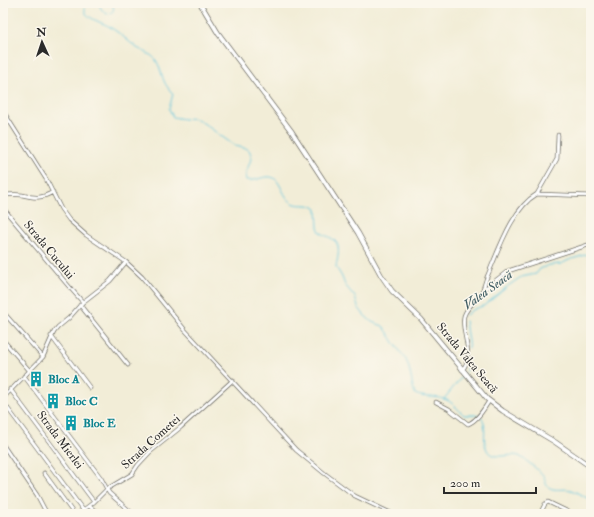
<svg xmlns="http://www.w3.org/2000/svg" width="594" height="517" font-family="'IM FELL Double Pica',serif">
  <rect width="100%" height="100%" fill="#fbf7ec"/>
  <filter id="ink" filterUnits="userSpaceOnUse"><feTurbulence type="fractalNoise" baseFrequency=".025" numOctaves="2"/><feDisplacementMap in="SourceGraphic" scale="8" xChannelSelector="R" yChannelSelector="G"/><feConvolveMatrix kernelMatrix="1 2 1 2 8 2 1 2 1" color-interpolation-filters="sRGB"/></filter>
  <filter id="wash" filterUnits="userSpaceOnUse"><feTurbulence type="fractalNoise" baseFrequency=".012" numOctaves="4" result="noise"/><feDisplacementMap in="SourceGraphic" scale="16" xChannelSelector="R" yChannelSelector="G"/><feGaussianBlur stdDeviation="0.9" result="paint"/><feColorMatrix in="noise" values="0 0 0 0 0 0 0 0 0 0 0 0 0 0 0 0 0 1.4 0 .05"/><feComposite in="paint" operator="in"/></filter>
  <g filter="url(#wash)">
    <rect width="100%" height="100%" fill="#f2edd7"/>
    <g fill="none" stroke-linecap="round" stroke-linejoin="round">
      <path stroke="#61c5de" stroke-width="1" d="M89,3C74,16 103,22 110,27C120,33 128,41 137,48C143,51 151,54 155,59C159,63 162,76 164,81C166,86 170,90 173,94L169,109L173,117L184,119L191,118L199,120L235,146L248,149C257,159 243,169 246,180C256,182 265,174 274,178C282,184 283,198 293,203C300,207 309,202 317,209L318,227L320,232C324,235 330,237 334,240C342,246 337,259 336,267L342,277L345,285L355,297L358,307L364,315L372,322L383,326C389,333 393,342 399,350C401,354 405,356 406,360C411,370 411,383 415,394C424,398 434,396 444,399C452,401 458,410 464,415H480C489,425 481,439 487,450C493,461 509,453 519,456C525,459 538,470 543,475C546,479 544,485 550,488C556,491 565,488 571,490C578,492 584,498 591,499
        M99,3L101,9L107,14C114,13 115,9 112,3
        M466,315L472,310L485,305L508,286L521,277L536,274L540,269L549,265L561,264L569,260L591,253
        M465,321L469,348
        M466,371L468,361
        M444,399L464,374"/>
    </g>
  </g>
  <g filter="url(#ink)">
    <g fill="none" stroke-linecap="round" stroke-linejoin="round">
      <g stroke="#716f67" stroke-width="4.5">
        <path id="minor" d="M3,111L46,179L61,209L69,220L86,235L126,262L142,277L185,330L296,450L324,473L355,496L393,514
          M537,194L557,159L558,135
          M3,195C9,195 16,194 22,195C35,198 41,199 53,192
          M3,208L66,283L80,299L83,302
          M482,291L508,271L591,244
          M80,305L128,365
          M3,312L43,357
          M51,336L90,388
          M3,340L29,370
          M462,370C476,356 460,332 464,316C467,306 477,301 482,292C484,287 485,282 487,277C498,252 512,208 537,194L591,196
          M24,376L101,478L109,493L133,514
          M10,389L94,502
          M3,398L43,357L54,332L58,327L69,318L83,302L110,281L126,262
          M3,402L83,510
          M436,402L449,409L468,424C477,421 484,409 489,401
          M3,445L37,495L47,514
          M44,473L74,514
          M89,506L99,514
          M78,514L94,502L107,489L132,474L138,465L150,452L181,427L233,380
          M540,514L545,504L548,502L573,514"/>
      </g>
      <g stroke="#716f67" stroke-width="5.5">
        <path id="secondary" d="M200,3L218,33L292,132L358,233L381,275L392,291L421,319L487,399L503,411L555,442L591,467"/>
      </g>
      <use href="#minor" stroke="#fff" stroke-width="3"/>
      <use href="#secondary" stroke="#fff" stroke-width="4"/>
    </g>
  </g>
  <defs>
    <g id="building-bare" transform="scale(1.2)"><path d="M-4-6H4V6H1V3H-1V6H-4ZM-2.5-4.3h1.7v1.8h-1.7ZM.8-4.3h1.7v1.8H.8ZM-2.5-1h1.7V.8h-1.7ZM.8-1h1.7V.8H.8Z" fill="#0f9aa8" stroke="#fbf7ec" stroke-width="2.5" paint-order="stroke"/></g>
  </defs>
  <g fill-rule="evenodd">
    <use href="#building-bare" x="36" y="379"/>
    <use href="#building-bare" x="53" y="401"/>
    <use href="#building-bare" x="71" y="423"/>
  </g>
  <g text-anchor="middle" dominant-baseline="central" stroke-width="3" stroke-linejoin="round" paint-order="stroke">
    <g font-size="12" fill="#2b2b2b" stroke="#fbf7ec">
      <text transform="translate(49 250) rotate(50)">Strada Cucului</text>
      <text transform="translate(467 358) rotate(50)">Strada Valea Seacă</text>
      <text transform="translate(60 440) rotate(53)">Strada Mierlei</text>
      <text transform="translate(151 442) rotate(-42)">Strada Cometei</text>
    </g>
    <g font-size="12" font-weight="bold" fill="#0d838f" stroke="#fbf7ec" text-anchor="start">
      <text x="48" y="379">Bloc A</text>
      <text x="65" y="401">Bloc C</text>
      <text x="83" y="423">Bloc E</text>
    </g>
    <g font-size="13" font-style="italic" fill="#3b5961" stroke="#fbf7ec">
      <text transform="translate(488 290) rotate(-36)">Valea Seacă</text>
    </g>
  </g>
  <rect width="594" height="517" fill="none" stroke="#fbf7ec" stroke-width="16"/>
  <g transform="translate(42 42) rotate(357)" stroke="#fbf7ec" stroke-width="3" paint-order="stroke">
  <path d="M0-3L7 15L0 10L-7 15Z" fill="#2b2b2b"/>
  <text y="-6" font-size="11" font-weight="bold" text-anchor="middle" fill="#2b2b2b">N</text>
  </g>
  <path d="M444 487v6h92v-6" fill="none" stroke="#2b2b2b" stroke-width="2"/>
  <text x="450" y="487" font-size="12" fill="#2b2b2b" stroke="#fbf7ec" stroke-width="3" paint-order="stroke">200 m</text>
</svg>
